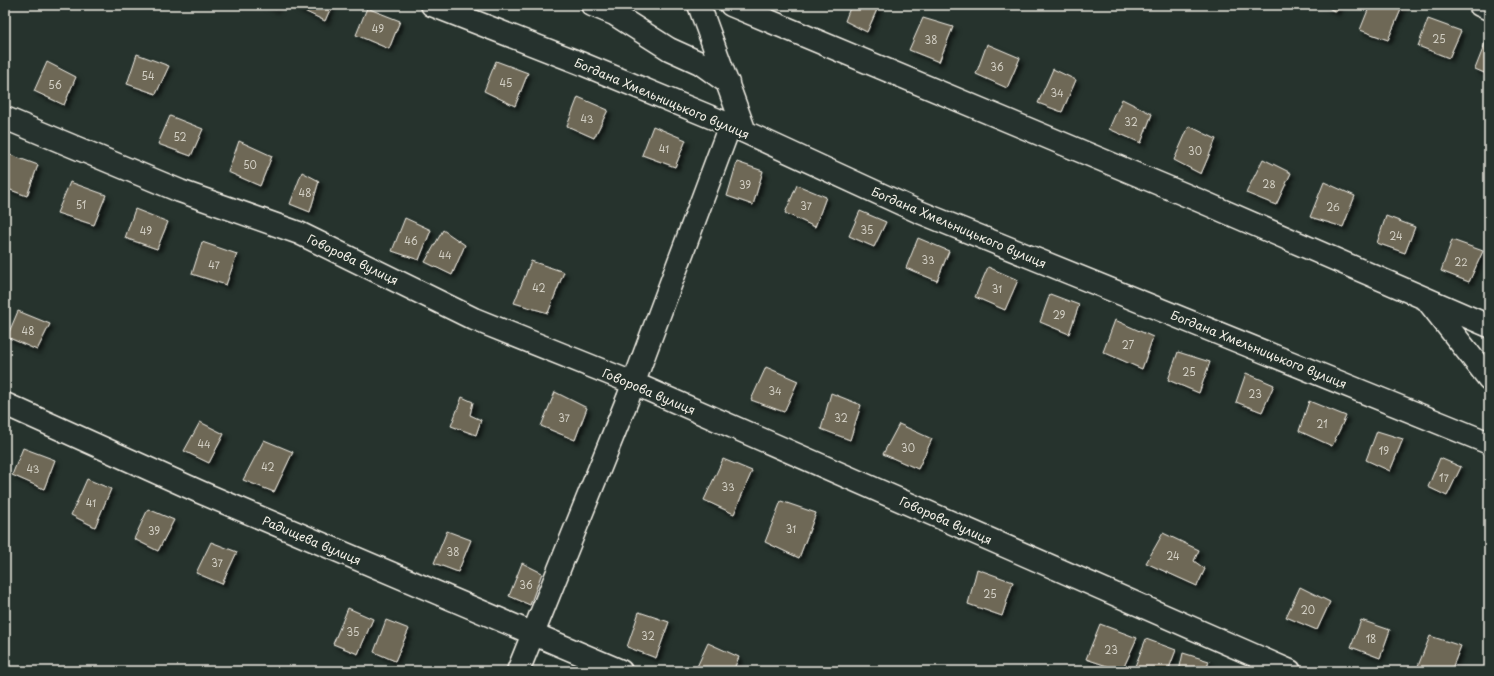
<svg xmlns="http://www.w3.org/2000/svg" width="1494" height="676" font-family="'Playpen Sans',sans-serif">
  <defs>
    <filter id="shadow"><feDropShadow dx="3.5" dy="3.5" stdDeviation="2" flood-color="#0009"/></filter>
  </defs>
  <rect width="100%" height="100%" fill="#26332d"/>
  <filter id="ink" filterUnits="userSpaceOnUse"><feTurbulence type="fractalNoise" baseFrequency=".025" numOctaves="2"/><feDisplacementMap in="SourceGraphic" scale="8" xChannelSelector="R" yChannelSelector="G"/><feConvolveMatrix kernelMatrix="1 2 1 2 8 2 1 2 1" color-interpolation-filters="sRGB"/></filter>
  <g filter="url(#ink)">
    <path fill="#6e6857" stroke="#f4f1e8" filter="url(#shadow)" d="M264,5H277L276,9Z
      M295,5H332L325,21L294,6Z
      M851,5H879L867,32L845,21Z
      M1323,5H1340L1336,12Z
      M1370,5H1403L1388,40L1360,30Z
      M367,8L400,21L389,49L356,35Z
      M923,18L953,27L939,62L909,50Z
      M1428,19L1461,31L1449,58L1418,46Z
      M1486,41L1489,42V75L1475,69Z
      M987,44L1020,58L1007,88L976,74Z
      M137,54L169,66L156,94L127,84Z
      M496,61L528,73L515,106L484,91Z
      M47,62L76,77L64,105L34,91Z
      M1053,69L1076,80L1062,112L1038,103Z
      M578,97L608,110L594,138L567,126Z
      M1122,99L1152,114L1141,143L1109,129Z
      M170,116L203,129L191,156L158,144Z
      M653,126L686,140L675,167L642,155Z
      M1189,126L1216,139L1201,174L1174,160Z
      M239,141L272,156L260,186L228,172Z
      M5,153L38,165L27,196L5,188Z
      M1263,159L1291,173L1276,205L1246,193Z
      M737,162L763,171L753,205L727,196Z
      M302,172L319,181L310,212L290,204Z
      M70,182L106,195L94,225L57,213Z
      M1324,182L1355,196L1343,227L1310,217Z
      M797,185L826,197L815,227L785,213Z
      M135,209L168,222L157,249L125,238Z
      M860,211L886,222L874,247L849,236Z
      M1386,216L1415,227L1405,253L1377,243Z
      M405,218L431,230L419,260L392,251Z
      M443,230L465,245L452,275L425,262Z
      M918,238L949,251L937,281L906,268Z
      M1452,240L1483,251L1469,282L1441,271Z
      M202,242L237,254L226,285L192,274Z
      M531,261L564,272L548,313L514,303Z
      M988,267L1018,280L1005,310L975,297Z
      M1050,294L1079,305L1069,334L1040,322Z
      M18,311L50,324L37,350L7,337Z
      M1115,320L1153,337L1142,369L1103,352Z
      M1178,352L1210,362L1199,393L1168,380Z
      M766,367L798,381L784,412L751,400Z
      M1246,373L1274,385L1262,412L1236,402Z
      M555,392L587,408L575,440L541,426Z
      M831,393L861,405L850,440L821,429Z
      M462,397L473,402L470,415L481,420L476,435L451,426Z
      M1309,401L1346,416L1332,446L1299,431Z
      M200,422L224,434L209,463L184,451Z
      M899,424L932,439L918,469L883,454Z
      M1377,431L1403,439L1390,471L1366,460Z
      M264,440L293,452L274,492L243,480Z
      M23,448L55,460L44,489L12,475Z
      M1440,458L1461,467L1447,496L1428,487Z
      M723,459L752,471L734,514L704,500Z
      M87,479L111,489L95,527L71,515Z
      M781,501L816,513L799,558L765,542Z
      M148,509L174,520L158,551L134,539Z
      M447,531L471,540L458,572L434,563Z
      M1163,533L1199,550L1194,561L1205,569L1197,586L1146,563Z
      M211,542L237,552L222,584L196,573Z
      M522,563L542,573L530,605L509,596Z
      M977,569L1013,582L1002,616L968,604Z
      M1300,587L1330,602L1317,630L1286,617Z
      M348,608L373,619L358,654L333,644Z
      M639,612L669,622L656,658L627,647Z
      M386,620L409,629L395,661L374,652Z
      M1361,620L1390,630L1380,658L1351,647Z
      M1100,624L1137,638L1122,671L1086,659Z
      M1430,636L1461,646L1451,671H1416Z
      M1146,639L1176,650L1168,671H1133Z
      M708,643L739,657L733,671H695Z
      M1183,653L1209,661L1206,671H1179Z"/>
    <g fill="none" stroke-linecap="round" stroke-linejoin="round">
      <g stroke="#f4f1e8" stroke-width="25">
        <path id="minor" d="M432,5L580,63L730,125L917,211L1489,443
          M592,5L614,14L669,49L700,63L728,83
          M699,5L745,132
          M731,5L1205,203L1489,326
          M1480,5L1489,9
          M5,118L180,191L299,233L474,319L633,383L1290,671
          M1427,300L1489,379
          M5,404L200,492L621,671
          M518,671L628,398L730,125"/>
      </g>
      <use href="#minor" stroke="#26332d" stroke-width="22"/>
    </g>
  </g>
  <g text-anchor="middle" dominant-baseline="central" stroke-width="4" stroke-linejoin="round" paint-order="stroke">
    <g font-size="10" fill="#d2cfc4">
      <text x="378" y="28">49</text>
      <text x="1439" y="38">25</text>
      <text x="931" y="39">38</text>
      <text x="997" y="66">36</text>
      <text x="148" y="75">54</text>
      <text x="506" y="82">45</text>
      <text x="55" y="84">56</text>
      <text x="1057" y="92">34</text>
      <text x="587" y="118">43</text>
      <text x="1131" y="121">32</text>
      <text x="180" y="136">52</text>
      <text x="664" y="148">41</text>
      <text x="1195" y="150">30</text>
      <text x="250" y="164">50</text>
      <text x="1269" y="183">28</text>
      <text x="745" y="184">39</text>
      <text x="305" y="192">48</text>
      <text x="81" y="204">51</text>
      <text x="806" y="205">37</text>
      <text x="1333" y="206">26</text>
      <text x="867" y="229">35</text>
      <text x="146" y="230">49</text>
      <text x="1396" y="235">24</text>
      <text x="411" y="240">46</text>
      <text x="445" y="254">44</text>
      <text x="928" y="259">33</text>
      <text x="1461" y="261">22</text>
      <text x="214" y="264">47</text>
      <text x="539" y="287">42</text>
      <text x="997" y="288">31</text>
      <text x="1059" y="314">29</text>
      <text x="28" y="330">48</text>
      <text x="1128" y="344">27</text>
      <text x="1189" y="371">25</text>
      <text x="775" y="390">34</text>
      <text x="1255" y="393">23</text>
      <text x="564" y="417">37</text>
      <text x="841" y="417">32</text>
      <text x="1322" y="423">21</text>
      <text x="204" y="443">44</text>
      <text x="908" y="447">30</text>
      <text x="1384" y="450">19</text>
      <text x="268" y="466">42</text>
      <text x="33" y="468">43</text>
      <text x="1444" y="477">17</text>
      <text x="728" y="486">33</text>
      <text x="91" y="502">41</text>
      <text x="791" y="528">31</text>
      <text x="154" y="530">39</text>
      <text x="453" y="551">38</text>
      <text x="1173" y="555">24</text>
      <text x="217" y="562">37</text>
      <text x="526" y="584">36</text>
      <text x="990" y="593">25</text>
      <text x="1308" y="609">20</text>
      <text x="353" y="631">35</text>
      <text x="648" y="635">32</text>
      <text x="1371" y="638">18</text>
      <text x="1111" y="649">23</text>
    </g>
    <g font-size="12" fill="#f4f1e8" stroke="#26332d">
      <text transform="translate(662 98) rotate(23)">Богдана Хмельницького вулиця</text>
      <text transform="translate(959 227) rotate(23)">Богдана Хмельницького вулиця</text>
      <text transform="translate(353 259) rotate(26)">Говорова вулиця</text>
      <text transform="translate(1259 349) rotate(22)">Богдана Хмельницького вулиця</text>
      <text transform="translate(649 391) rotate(23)">Говорова вулиця</text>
      <text transform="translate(946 520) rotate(24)">Говорова вулиця</text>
      <text transform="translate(312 540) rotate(23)">Радищева вулиця</text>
    </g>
  </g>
  <rect width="1494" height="676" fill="none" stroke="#26332d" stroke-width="20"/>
  <rect x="10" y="10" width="1474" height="656" fill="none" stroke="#f4f1e8" stroke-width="1.5" filter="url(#ink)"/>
</svg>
